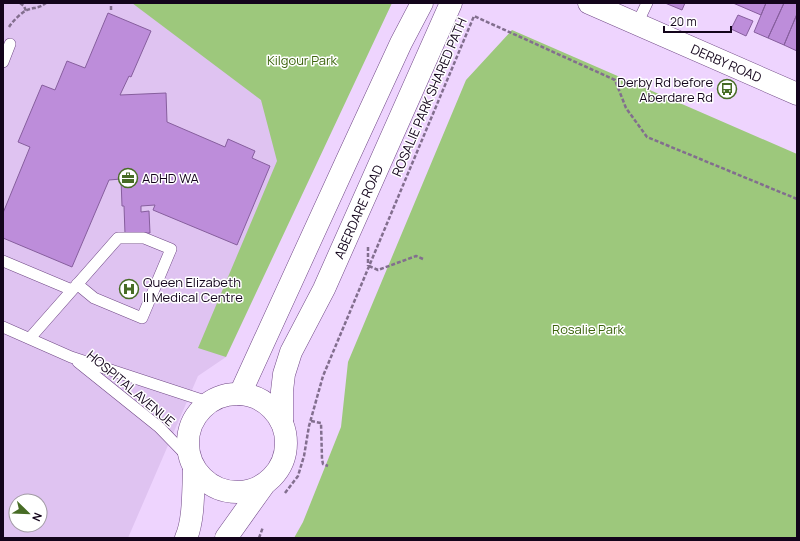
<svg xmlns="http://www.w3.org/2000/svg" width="800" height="541" font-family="Manrope,sans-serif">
  <rect width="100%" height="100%" fill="#eed4fe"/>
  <path fill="#dfc3f1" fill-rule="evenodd" d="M3,3H392L283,221L226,357L198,376L128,538H3ZM16,501H40V525H16Z"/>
  <path fill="#9dc87c" d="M132,3H392L226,357L198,348L277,161L261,100Z
    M512,30L797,154V538H294L303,522L341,427L348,362L466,80Z"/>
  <path fill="#bd8dda" stroke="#865e9d" d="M665,3H685L682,10Z
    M733,3H766L761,15Z
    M766,3H784L768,38L754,32Z
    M784,3H797V14L784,45L768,38Z
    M108,13L151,31L131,77L129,76L120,95L166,93L167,122L225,147L228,139L255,151L252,158L270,166L237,245L153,210L155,205L141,206V212L149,211L150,233L125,234L124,206H122L121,179L109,180L72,267L3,238V213L30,147L18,142L42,85L55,90L67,61L85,68Z
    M797,14V51L784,45Z
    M738,15L753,21L746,36L731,29Z"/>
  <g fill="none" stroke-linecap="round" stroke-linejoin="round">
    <g stroke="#704986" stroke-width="12">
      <path id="lane" d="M637,24L647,3
        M3,62L10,44
        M3,261L72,290
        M3,327L71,357L208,402
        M30,338L118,238H144L171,249L142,318L94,298L77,284
        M78,362L159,427L190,459"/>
    </g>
    <g stroke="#704986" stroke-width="23">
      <g id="secondary">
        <path id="s1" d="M589,3L797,94"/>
        <circle cx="237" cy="443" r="49"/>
        <path d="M240,394L347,160L401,43L422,3"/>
        <path id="s2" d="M282,423V391L284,374L291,352L324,289L451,3"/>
        <path d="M186,538C194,520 193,490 194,470"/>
        <path d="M226,538L263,486"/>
      </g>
    </g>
    <path stroke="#826e8e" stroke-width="2.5" stroke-dasharray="4 2" stroke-linecap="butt" d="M20,3L24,6L26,11
      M111,10V3
      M9,27C13,21 19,15 25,11C33,7 38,9 46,3
      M368,247V266
      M369,266L378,270L416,256L423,259
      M311,421L321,423L322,459L323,464L328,466
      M285,493L298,476L304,456L309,426L323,376L474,16L615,80L626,108L647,137L797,199
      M259,538L263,527"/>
    <use href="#lane" stroke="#fff" stroke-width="11"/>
    <use href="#secondary" stroke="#fff" stroke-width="22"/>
  </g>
  <defs>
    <g id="bus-ring" transform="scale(1)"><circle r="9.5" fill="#fff" stroke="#476c25" stroke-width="1.5"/><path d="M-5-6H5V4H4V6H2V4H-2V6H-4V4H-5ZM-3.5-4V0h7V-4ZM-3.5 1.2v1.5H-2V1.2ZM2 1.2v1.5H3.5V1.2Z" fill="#476c25"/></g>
    <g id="office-ring" transform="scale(1)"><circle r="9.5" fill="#fff" stroke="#476c25" stroke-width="1.5"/><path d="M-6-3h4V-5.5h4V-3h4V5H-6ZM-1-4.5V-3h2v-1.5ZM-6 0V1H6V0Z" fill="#476c25"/></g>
    <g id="hospital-ring" transform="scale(1)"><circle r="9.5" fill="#fff" stroke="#476c25" stroke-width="1.5"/><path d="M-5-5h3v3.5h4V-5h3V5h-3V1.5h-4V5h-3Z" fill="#476c25"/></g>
  </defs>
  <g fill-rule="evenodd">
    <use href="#bus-ring" x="727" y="89"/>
    <use href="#office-ring" x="128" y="178"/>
    <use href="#hospital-ring" x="129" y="289"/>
  </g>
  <g text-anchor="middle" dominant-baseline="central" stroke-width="3" stroke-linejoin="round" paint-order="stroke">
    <g font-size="13" fill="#3c640d" stroke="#fff">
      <text x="302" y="60">Kilgour Park</text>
      <text x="588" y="329">Rosalie Park</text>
    </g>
    <g font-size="13" fill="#13041b" stroke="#fff">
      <text stroke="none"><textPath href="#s1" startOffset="150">DERBY ROAD</textPath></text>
      <text transform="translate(429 97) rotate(-67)">ROSALIE PARK SHARED PATH</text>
      <text stroke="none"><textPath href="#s2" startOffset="228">ABERDARE ROAD</textPath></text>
      <text transform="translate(131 388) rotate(40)">HOSPITAL AVENUE</text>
    </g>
    <g font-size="13" fill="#13041b" stroke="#fff" text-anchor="start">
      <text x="713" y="82" text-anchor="end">Derby Rd before<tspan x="713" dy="15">Aberdare Rd</tspan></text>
      <text x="142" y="178">ADHD WA</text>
      <text x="143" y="282">Queen Elizabeth<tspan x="143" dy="15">II Medical Centre</tspan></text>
    </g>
  </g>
  <rect width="800" height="541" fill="none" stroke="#13041b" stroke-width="8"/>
  <g transform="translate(28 513) rotate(113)"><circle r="19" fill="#ffffff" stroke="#a19ba4"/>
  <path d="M0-3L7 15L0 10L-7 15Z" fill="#476c25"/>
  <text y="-6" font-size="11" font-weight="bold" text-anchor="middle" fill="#13041b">N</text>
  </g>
  <path d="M664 26v6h67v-6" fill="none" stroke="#13041b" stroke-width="2"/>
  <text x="670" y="26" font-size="12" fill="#13041b" stroke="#ffffff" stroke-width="3" paint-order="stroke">20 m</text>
</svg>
